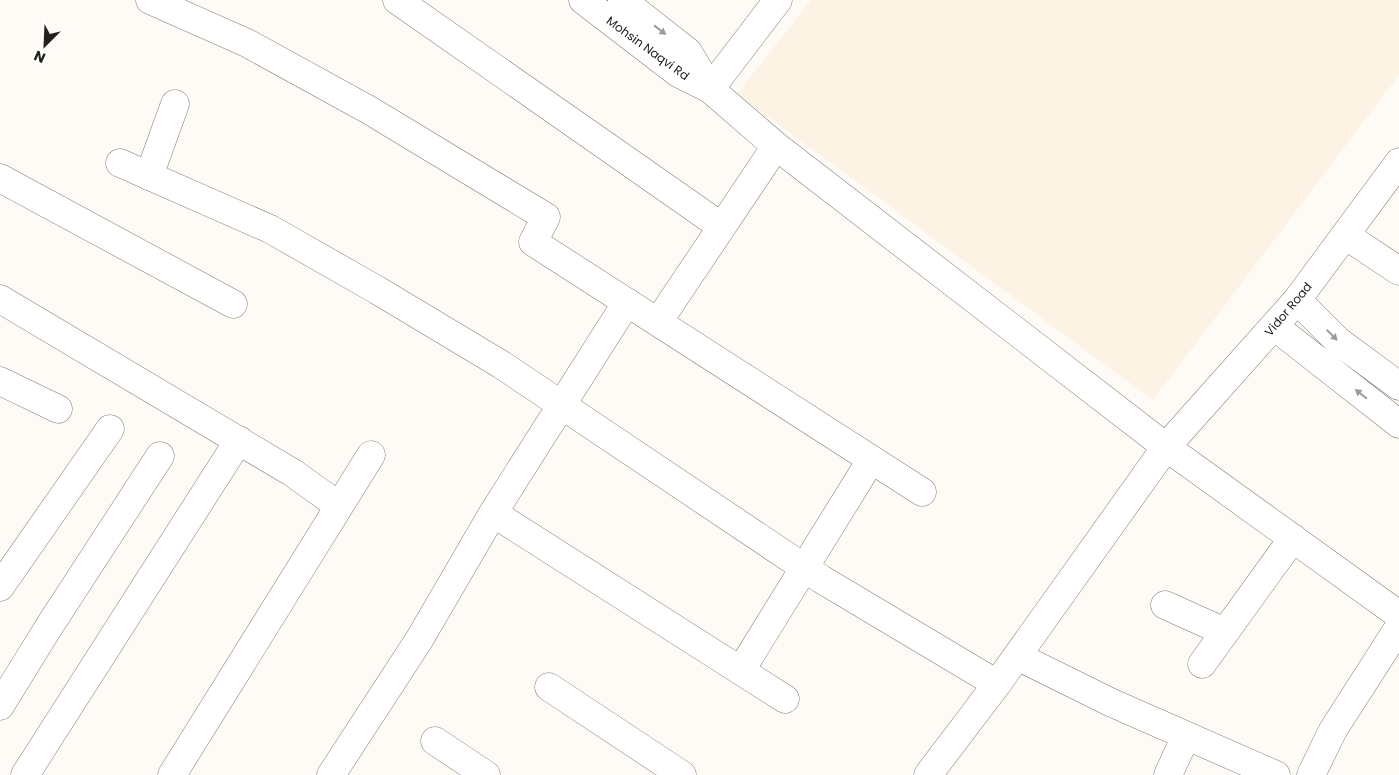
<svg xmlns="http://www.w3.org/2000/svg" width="1399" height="775" font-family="Poppins,sans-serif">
  <rect width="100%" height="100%" fill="#fefbf6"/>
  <path fill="#fdf3e4" d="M811,0H1399V75L1153,400L737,94Z"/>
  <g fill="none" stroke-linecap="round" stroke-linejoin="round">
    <g stroke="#837e77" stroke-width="29">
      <path id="minor" d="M150,0L247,43L369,110L546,217L533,242L922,492
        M397,0L722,227
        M583,0L678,73L710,89L776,146L1166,447L1399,615
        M622,0L688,52L710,89
        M710,89L778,0
        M120,163L270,229L377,290L502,365L821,579L997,684
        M149,176L175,104
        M0,178L233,304
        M1345,235L1399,271
        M0,299L293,473L339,506
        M1297,300L1338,341L1399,386
        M658,322L776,146
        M1274,326L1399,424
        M0,381L58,409
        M493,513L785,699
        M0,587L110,429
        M1165,605L1225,632
        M1017,656L1110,702L1276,775
        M1202,664L1293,538
        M741,670L871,460
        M549,687L682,775
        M0,706L50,625L160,456
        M435,741L486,775
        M25,775L239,440
        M172,775L371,455
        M331,775L419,640L493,513L627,302
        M928,775L997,684L1166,447L1297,300L1399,162
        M1168,775L1186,736
        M1311,775L1333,730L1399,627"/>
    </g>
    <use href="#minor" stroke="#fff" stroke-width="28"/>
  </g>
  <defs><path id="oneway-solid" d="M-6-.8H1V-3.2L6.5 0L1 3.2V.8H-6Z" transform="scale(1.25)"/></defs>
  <g fill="#9c9b9a">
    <use href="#oneway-solid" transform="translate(660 30) rotate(38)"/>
    <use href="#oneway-solid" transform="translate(1332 335) rotate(45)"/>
    <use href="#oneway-solid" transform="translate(1361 394) rotate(-142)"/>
  </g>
  <g text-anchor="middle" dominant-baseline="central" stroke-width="4" stroke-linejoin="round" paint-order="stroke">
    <g font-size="12" fill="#23211e" stroke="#fff">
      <text transform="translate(648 48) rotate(36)">Mohsin Naqvi Rd</text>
      <text transform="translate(1288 309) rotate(-50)">Vidor Road</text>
    </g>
  </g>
  <g transform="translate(45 45) rotate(204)" stroke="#ffffff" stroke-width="4" paint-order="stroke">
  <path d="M0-4L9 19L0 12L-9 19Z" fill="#23211e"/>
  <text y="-8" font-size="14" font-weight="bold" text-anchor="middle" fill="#23211e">N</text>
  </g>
</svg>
